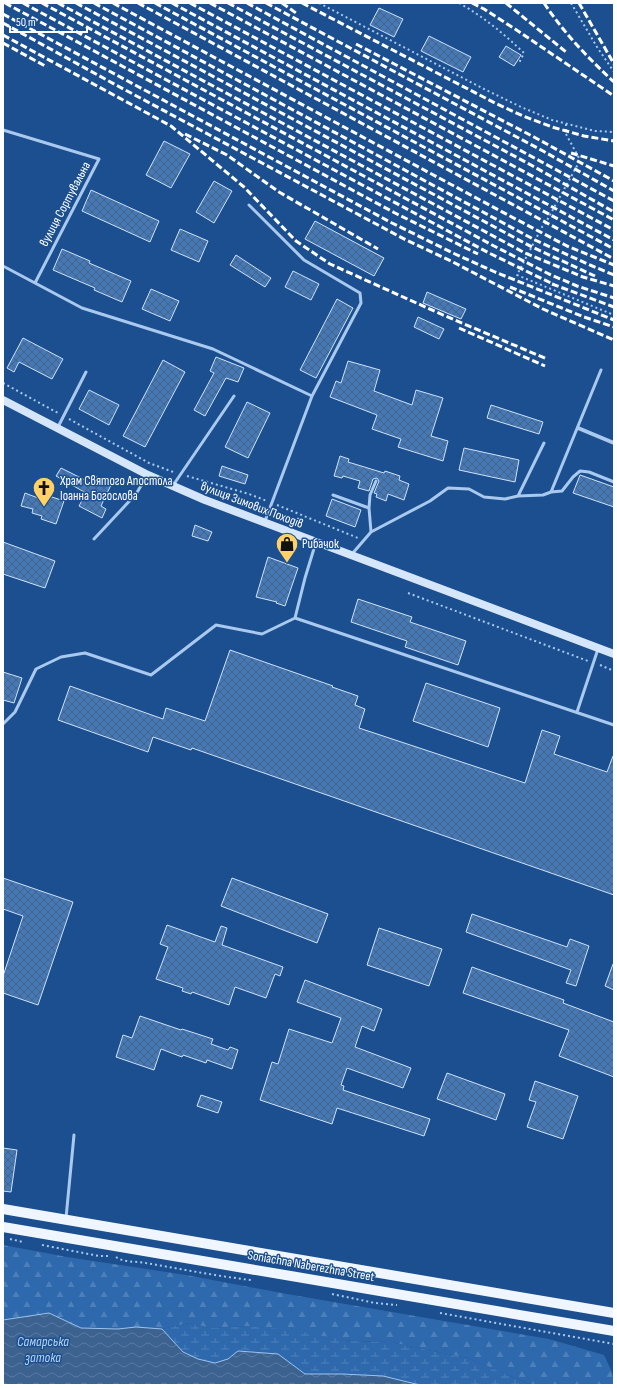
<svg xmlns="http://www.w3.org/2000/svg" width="617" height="1388" font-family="'Sofia Sans Condensed',sans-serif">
  <defs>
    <pattern id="forest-firs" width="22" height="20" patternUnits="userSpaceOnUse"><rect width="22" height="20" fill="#2e69ad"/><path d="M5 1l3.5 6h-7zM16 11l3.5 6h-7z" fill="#4d80b9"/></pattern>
    <pattern id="wetland-marsh" width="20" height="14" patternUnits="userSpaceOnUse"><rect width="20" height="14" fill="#2e69ad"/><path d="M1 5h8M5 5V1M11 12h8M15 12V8" fill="none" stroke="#4d80b9"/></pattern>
    <pattern id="water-waves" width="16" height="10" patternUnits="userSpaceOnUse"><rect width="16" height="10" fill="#3c6290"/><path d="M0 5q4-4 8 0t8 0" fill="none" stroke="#597aa1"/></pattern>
    <pattern id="building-cross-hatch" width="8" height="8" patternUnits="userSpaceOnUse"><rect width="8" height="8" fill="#4478b7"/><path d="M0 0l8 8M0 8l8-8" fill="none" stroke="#486282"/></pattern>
  </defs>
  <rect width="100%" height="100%" fill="#1b4f8f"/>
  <path fill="url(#forest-firs)" d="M3,1245L67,1257L186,1275L287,1294L549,1339L604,1355L612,1372L614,1385H532L468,1358L389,1342L351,1341L246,1326L210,1328L189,1323L162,1329L136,1327L118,1329L81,1328L49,1313L3,1320Z"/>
  <path fill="url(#wetland-marsh)" d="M189,1323L210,1328L246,1326L293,1330L350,1341L389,1342L468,1358L532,1385H420L383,1376L342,1374H305L278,1354L238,1351L228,1359L215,1363L198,1359L183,1352L162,1329Z"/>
  <path fill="url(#water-waves)" stroke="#9cc4f0" d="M49,1313L81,1328L118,1329L136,1327L162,1329L183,1352L198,1359L215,1363L228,1359L238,1351L278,1354L305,1374H342L383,1376L420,1385H3V1320Z"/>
  <path fill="url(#building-cross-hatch)" stroke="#cfe3fa" d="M379,8L403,19L394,37L370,25Z
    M429,36L471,57L463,72L421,51Z
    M506,46L521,55L514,66L499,57Z
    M164,141L190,154L171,188L146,175Z
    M214,181L232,191L214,223L196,212Z
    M91,190L159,221L150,242L82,211Z
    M315,221L384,258L374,276L305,239Z
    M180,229L208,241L199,262L171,250Z
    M62,249L90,261L89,263L131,281L122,302L94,290L95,288L53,270Z
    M236,255L271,278L265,287L230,265Z
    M293,271L319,284L311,300L285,287Z
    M151,289L179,301L170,321L142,309Z
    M427,292L466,309L461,319L423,303Z
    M337,299L353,308L316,378L300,370Z
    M418,317L444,329L439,339L414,327Z
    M23,338L63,359L52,379L19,362L14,372L7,368Z
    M216,357L244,368L238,382L226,378L205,416L194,410L214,373L210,371Z
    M163,360L185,372L145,447L123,436Z
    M348,361L380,370L374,391L412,405L416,390L443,398L431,436L448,441L443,461L398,447L401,439L372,429L377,415L330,397L336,381L341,383Z
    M89,390L119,405L109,425L79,409Z
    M247,402L270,413L248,458L225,447Z
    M491,405L543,422L539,434L487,418Z
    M464,448L519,460L515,482L459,470Z
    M340,456L349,459L348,462L384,473L385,471L400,476L399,480L409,484L404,500L388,494L386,501L376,497L377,494L374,493L379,481L377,478L373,479L369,491L358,488L360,481L343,476L342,478L334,476Z
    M222,466L248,475L245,484L219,476Z
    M61,468L91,483L95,476L111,485L101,506L106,509L102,518L79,506L86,493L56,476Z
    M580,475L614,487V507L573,493Z
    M25,493L38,498L40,493L64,501L56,524L41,519L42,516L32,513L33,509L21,506Z
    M332,499L361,510L355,527L326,516Z
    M195,525L212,532L208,541L192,536Z
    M3,542L55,561L45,588L3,574Z
    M268,557L298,568L285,606L276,603L277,602L256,597Z
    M358,599L412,617L410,622L466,641L458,665L405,647L407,641L351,622Z
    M230,650L333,686L332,687L358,696L355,705L365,709L359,728L525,783L542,730L560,736L554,754L607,772L613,756H614V895L192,748L191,750L153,737L148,752L58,720L70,686L163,719L166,708L205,721Z
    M3,672L22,678L14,703L3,700Z
    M426,683L500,708L488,747L413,721Z
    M3,878L73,902L38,1005L3,993V976L23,916L3,909Z
    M232,878L328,914L317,943L221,906Z
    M472,914L567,947L570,939L589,946L576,986L566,983L571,970L466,932Z
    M167,925L215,942L221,926L227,928L222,945L283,967L280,976L275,974L266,998L235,987L229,1005L192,992L191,994L182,991L183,988L156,979L168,947L160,944Z
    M379,928L442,949L429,986L367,965Z
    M613,964L614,965V990L605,986Z
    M472,967L564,1000L563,1003L614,1022V1077L559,1056L569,1030L463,993Z
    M305,980L382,1009L374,1031L362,1026L355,1047L411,1068L403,1088L347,1068L341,1085L344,1086L343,1090L430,1119L424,1136L337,1108L332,1124L260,1100L272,1062L278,1064L289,1029L332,1043L341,1018L297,1002Z
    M140,1016L181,1030L182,1029L213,1039L211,1044L228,1050L230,1047L238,1050L232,1069L207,1060L206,1063L183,1055L182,1057L161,1049L154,1070L116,1057L123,1035L132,1038Z
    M447,1073L505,1094L496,1120L437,1099Z
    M535,1081L578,1096L563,1139L527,1127L536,1102L529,1100Z
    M201,1095L222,1102L218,1113L197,1106Z
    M3,1148L17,1150L11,1192L3,1191Z"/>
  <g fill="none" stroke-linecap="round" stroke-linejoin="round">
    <path stroke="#a9c9ee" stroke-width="2" stroke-dasharray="2 3" stroke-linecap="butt" d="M319,3L484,89L521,107L552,120L595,131L614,132
      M459,3C484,17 504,34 524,53L519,63
      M571,3L597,47L614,72
      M566,124V134L579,158L578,164L545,224L542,227L517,275L614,315
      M3,383L58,413
      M69,419L149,463L176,473
      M187,476L249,494L267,501
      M277,505L358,538
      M408,593L588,661
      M600,665L614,671
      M10,1239L23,1242
      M42,1245L99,1256H110
      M116,1257C124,1263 137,1261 146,1263C181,1269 216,1276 251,1280
      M332,1294L375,1303L397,1305
      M440,1313L614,1344"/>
    <path stroke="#a9c9ee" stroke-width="3" d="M3,130L99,159L35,283
      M249,205L304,260L360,293L361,303L312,396L265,521
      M3,266L82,308L213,349L312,396
      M58,427L86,372
      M174,484L234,396
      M551,492L562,491L573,477L580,471L589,472L614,482
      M333,495L369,508L371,532
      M518,496L544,443
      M369,508L370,495L376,481
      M94,539L136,494L147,476
      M352,554L371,532L430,501L448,488L469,489L484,497L505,499L518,496L543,495L551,492L601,370
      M295,618L614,725
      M577,712L598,649
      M3,724L15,712L36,669L61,657L85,653L151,675L216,625L262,634L295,618L305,578L316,542
      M66,1218L74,1135"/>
    <path stroke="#a9c9ee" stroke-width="4" d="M578,428L614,443"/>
    <path stroke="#d6e6fa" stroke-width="8" d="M3,400L148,475L205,500L614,654"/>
    <path stroke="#f0f6ff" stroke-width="10" d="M3,1209L614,1313
      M3,1227L614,1331"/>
    <path stroke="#fff" stroke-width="3" stroke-dasharray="7 3" stroke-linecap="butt" d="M5,3L395,213L478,254
      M23,3L489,253L557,286
      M42,3L494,246L549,274L577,286L614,298
      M58,3L525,253L583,277L614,286
      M76,3L532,247L595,276
      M94,3L535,240L590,265L614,275
      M113,3L508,215L567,246L614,265
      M138,3L614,259
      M155,3L614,249
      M172,3L614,240
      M190,3L614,230
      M210,3L614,220
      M228,3L531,165L614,212
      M247,3L614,201
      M266,3L543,151L614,191
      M282,3L296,13
      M302,3L495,103L523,116L552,127L584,136L614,141
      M472,3L484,9L515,29L614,96
      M506,3L566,52
      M544,3C564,33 588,58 614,82
      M579,3L614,64
      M3,14L392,223L455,254L495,272L614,320
      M3,23L116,85L406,240L451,261L543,309L614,340
      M3,35L171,126L244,187L296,241L330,264L443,315L547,359
      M3,43L47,67
      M356,44L534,137L614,181
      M185,134L227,155L279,192L378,249
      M571,153L614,166
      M552,284L614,307
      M510,287L584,317L614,327
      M459,328L545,366"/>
  </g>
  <defs>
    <g id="church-pin" transform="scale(1.15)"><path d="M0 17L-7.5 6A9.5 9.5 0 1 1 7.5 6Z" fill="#ffd166" stroke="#1b4f8f"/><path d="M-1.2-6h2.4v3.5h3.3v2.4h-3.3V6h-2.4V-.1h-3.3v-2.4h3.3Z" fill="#111"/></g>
    <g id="shop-pin" transform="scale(1.15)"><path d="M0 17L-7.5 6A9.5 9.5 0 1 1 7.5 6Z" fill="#ffd166" stroke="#1b4f8f"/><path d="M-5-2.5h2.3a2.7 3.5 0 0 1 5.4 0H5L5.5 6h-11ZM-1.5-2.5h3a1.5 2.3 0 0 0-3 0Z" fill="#111"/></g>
  </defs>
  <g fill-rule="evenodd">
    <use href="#church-pin" x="44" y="488"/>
    <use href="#shop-pin" x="287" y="544"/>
  </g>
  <g text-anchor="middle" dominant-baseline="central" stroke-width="3" stroke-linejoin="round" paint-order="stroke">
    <g font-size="13" fill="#fff" stroke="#1b4f8f">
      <text transform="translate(65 204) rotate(-62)">вулиця Сортувальна</text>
      <text transform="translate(252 505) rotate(21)">вулиця Зимових Походів</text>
      <text transform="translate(311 1266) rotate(10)">Soniachna Naberezhna Street</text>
    </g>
    <g font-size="13" fill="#fff" stroke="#1b4f8f" text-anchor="start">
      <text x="60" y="481">Храм Святого Апостола<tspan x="60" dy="15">Іоанна Богослова</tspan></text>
      <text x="302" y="544">Рибачок</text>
    </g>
    <g font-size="14" font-style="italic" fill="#b5d3f5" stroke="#1b4f8f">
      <text x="43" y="1341">Самарська<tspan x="43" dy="16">затока</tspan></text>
    </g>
  </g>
  <rect width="617" height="1388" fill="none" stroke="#ffffff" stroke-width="8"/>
  <path d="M10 26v6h77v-6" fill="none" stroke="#ffffff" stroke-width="2"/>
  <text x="16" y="26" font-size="12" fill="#ffffff" stroke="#1b4f8f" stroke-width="3" paint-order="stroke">50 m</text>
</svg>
